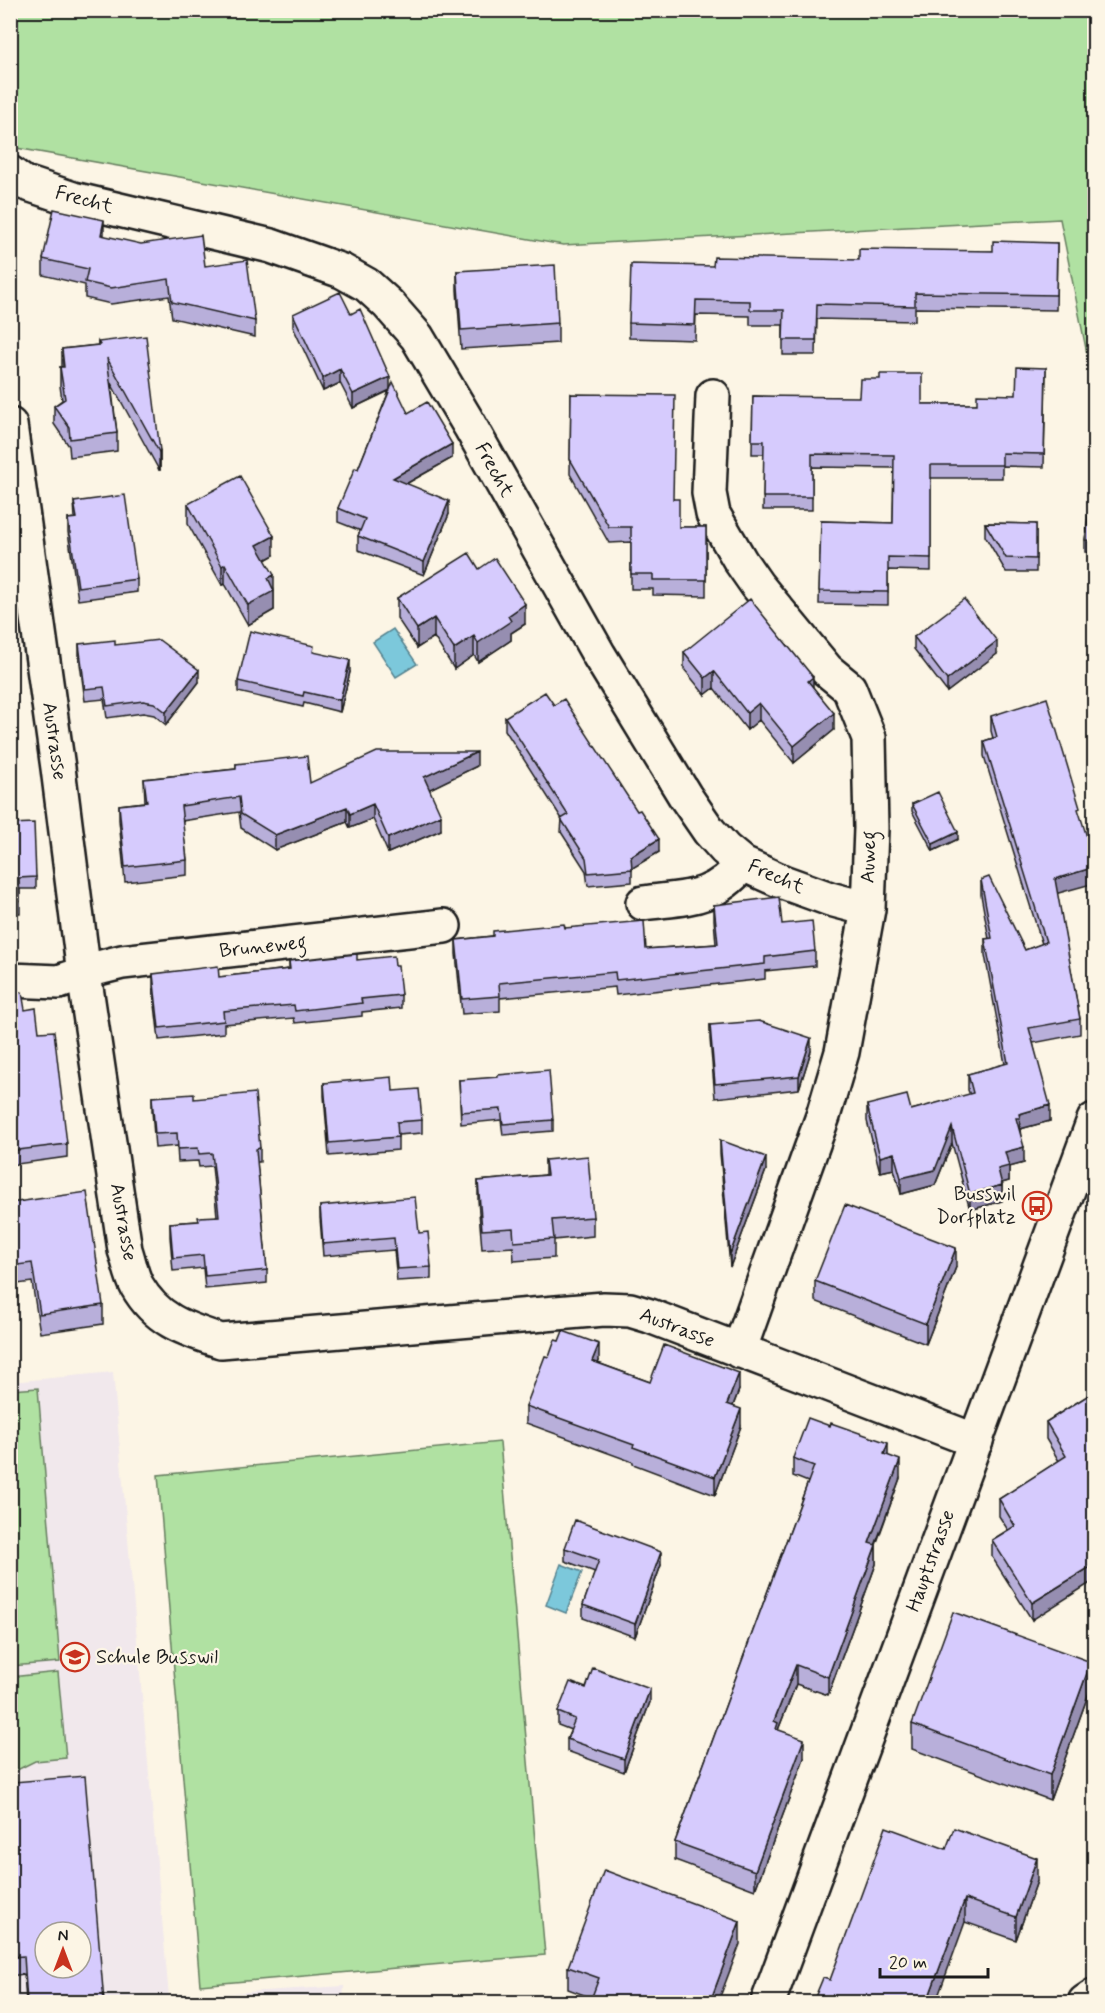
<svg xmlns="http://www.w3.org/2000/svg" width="1105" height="2013" font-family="Mynerve,sans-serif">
  <rect width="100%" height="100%" fill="#fcf5e5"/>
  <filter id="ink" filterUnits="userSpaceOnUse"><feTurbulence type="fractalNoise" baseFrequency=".0167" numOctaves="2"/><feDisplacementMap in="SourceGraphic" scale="12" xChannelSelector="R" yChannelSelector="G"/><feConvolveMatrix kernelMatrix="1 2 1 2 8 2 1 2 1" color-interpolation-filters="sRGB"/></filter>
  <g filter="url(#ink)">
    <path fill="#f1e8ec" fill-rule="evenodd" d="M113,1372L169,1997L344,1986L343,2002H11V1382ZM45,1932H81V1968H45Z"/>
    <path fill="#b0e1a2" stroke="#667e5f" stroke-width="1.5" d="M10,11H1094V367L1090,369L1060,219L563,245L11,147Z
      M38,1388L60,1662L11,1666V1390Z
      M500,1442L545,1955L200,1985L158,1475Z
      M58,1672L66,1758L35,1761L11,1773V1677Z"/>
    <path fill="#7cc8db" stroke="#56838f" stroke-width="1.5" d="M393,629L417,664L396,677L373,642Z
      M561,1564L582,1572L566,1613L546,1605Z"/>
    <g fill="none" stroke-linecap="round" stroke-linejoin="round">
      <g stroke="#1c1c1c" stroke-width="38">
        <path id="minor" d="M10,173L22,182L73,199L271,246L342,271L367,285L388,304L417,337L470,426L599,655L685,796L709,831L725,849L743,864L783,882L830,899L868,909
          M713,396L709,493L713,514L741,562L757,585L827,670L849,688L869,738L871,828L868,909L842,1052L823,1116L739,1351
          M10,425L58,768L84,974L125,1250C129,1261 131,1275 137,1286C157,1321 185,1329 221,1341L604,1309L630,1310L650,1316L976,1441
          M643,903C687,897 712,901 743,864
          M10,980L59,982L98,968L122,962L444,926
          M1085,2002L1094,1996"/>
      </g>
      <g stroke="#1c1c1c" stroke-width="38">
        <path id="tertiary" d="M768,2002L1094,1120"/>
      </g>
      <use href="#minor" stroke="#fcf5e5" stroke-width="33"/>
      <use href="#tertiary" stroke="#fcf5e5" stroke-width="33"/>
    </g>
    <path fill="#b8afda" stroke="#1c1c1c" stroke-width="1.5" d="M104,236L205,266L255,321V337L172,318L169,296L111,304L85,298V285L43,275V259Z
      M1057,243L1056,310L915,308V321L817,319L816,355H783V325H750V316L696,315L695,340L629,338V323L713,266L859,260L993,251Z
      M457,271L558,323V343L461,349L457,290Z
      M293,314H351L390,388L408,413L452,458L406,484L449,514L424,575L358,550V536L361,531L338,522V508L358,469L389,391L353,408L340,383L323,391L293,327Z
      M98,342L160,451V470H159L111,383L117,433V451L70,457L69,446L54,424V406L62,400L60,386V367H62V349L98,345Z
      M1046,368L1044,467L1002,466V478H931V571L888,570V605L819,604L821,521L893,523L894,468L812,467V510H763L764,454H752L753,396L922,404H977L1016,395Z
      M571,394L673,499L679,527H706V596L653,595V589H631V542L609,543L570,474Z
      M1095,478V553L1085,552V540Z
      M74,502L137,579V592L78,600L68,532V519L75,518Z
      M188,504L274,555L265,560L274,589V610L248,625L225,584L222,585L188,524Z
      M985,523L1036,524V572H1006L985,536Z
      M479,569L525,624L511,633V640L478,662L474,655L454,669L434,637L417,648L397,618V598Z
      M914,637L997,654L947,692L914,649Z
      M79,644L115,645L199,682L166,725L154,715L143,713L107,718L104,699L85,701L79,656Z
      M314,652L350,672L340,712L304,703L303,707L238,692V681Z
      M684,652L813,687L834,730L794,763L759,720L747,730L714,688L705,695L684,669Z
      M554,705L659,852L632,868V882L588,886L586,871L561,832L562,819L505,730V717Z
      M991,716L1057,894L1080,1019V1034L1033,1043L1050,1121L1020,1129L1024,1163L1009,1167V1181L1002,1183V1201L970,1210L952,1143L935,1185L901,1194L894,1169L880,1172L867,1121V1105L911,1110L970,1095L968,1090V1074L1005,1064L985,955V939H989L981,895V880L1025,950L1042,944L984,756V741L993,738L991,731Z
      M236,764L310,783L477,766L429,789L441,830L388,853L373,819L350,828L347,822L275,850L241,828L239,812L182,821L187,860V875L125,882L119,820V805L145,802L144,779L236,769Z
      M912,804L958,839L933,851L912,811Z
      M10,824L36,877V889H20V913H10Z
      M714,905L782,924L815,951V966L765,971V979L616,995L615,987L500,998V1011L462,1014L456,954V940L565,928L646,949L716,944L714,920Z
      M357,960L395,966L401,995V1008L362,1012V1016L295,1023L294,1018L224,1024V1033L159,1040L153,987V974L219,977L289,969V961Z
      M10,993L25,1010L39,1032L67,1144V1157L10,1165V1099H13L10,1078Z
      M710,1025L811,1051L799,1089L715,1098L710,1039Z
      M459,1080L553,1120V1131L503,1135L501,1120L461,1124Z
      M324,1083L393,1091L422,1120V1133L398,1135V1150L329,1156L324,1096Z
      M152,1097L194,1099L260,1148V1162H257L267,1270V1283L205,1289L203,1268L173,1271L170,1237V1223L198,1221L217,1216L212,1166L199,1167L198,1161L178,1162L177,1146L155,1148L152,1111Z
      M720,1140L766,1170L730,1267L720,1153Z
      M545,1160L593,1217V1236L554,1240V1258L514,1261L513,1247L482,1249L478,1200V1181L545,1175Z
      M10,1203L103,1305V1324L40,1333L32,1282L10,1285Z
      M320,1206L419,1233L431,1267V1279L397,1281L394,1250L323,1256L320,1218Z
      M1095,1262V1293L1088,1283V1266Z
      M956,1267L926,1344L815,1301V1281Z
      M549,1357L599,1361L598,1363L650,1382L739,1390L733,1406L741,1426L715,1495L633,1464V1462L526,1423V1406Z
      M1095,1391L1032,1620L992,1557V1540L1008,1530L999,1516V1499L1059,1461L1046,1439V1422Z
      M888,1456L900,1478L876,1545V1564L828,1695L796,1684L778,1730L804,1758L755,1890L675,1860V1842L808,1482L793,1476V1458Z
      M565,1548L661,1565L635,1637L583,1618V1605L595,1572L565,1561Z
      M1091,1687L1050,1800L912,1749V1724Z
      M586,1688L650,1702L624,1772L567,1751V1739L571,1730L558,1725V1712Z
      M10,1755L14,1782L104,2002H26L24,1974L10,1976Z
      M946,1849L1037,1881L1016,1940L965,1922L830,1980Z
      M740,1944L592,1998L568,1989V1967Z"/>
    <path fill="#968eb1" stroke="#1c1c1c" stroke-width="1.5" d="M104,220V236L101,235Z
      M340,369V383L323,391V378Z
      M390,377V390L353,408V394Z
      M452,444V458L393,491V478Z
      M160,451V470H159V452Z
      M449,501V514L424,575V562Z
      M274,536V555L257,564V545Z
      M225,564V584L222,585V566Z
      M274,575V610L248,625V605L268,578Z
      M525,604V624L511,633V640L478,662V643L508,616Z
      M434,618V637L417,648V629Z
      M474,636V655L454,669V649Z
      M997,641V654L947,692V680Z
      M350,660V672L340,712V700Z
      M199,670V682L166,725V712Z
      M714,671V688L705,695V678Z
      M813,677V694L808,681Z
      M759,703V720L747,730V713Z
      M834,713V730L794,763V746Z
      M477,752V766L424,792V777Z
      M373,804V819L350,828V814Z
      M347,807V822L275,850V835Z
      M441,815V830L388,853V838Z
      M958,832V839L933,851V844Z
      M659,839V852L631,869V856Z
      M1095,867V883L1055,894V879Z
      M811,1038V1051L799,1089V1076Z
      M1050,1105V1121L1020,1129L1019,1114Z
      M952,1127V1143L935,1185L901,1194V1178Z
      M1024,1147V1163L1009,1167V1181L998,1184V1169L1005,1152Z
      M894,1153V1169L880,1172V1157Z
      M766,1157V1170L730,1267V1254Z
      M1002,1185V1201L970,1210V1194Z
      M956,1248V1267L926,1344V1324Z
      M599,1344V1361L592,1378V1361Z
      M739,1373V1390L727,1421V1404Z
      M741,1409V1426L715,1495V1477Z
      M888,1443V1462L884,1454Z
      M900,1460V1478L869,1562V1543Z
      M876,1545V1564L828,1695V1677Z
      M661,1552V1565L635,1637V1624Z
      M1095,1564V1580L1032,1620V1603Z
      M1091,1662V1687L1050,1800V1775Z
      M796,1665V1684L778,1730V1741L774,1721Z
      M650,1689V1702L624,1772V1759Z
      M804,1739V1758L755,1890V1871Z
      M1037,1858V1881L1016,1940V1917Z
      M965,1899V1922L936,2002H927Z
      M740,1921V1944L718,2002H710Z"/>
    <path fill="#d6cbfd" stroke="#1c1c1c" stroke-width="1.5" fill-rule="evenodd" d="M54,209L104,220L101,235L141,244L201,235L205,266L247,260L255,321L172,302L169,279L111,288L85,282L88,269L43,259Z
      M993,241L1057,243L1056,295L915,293V306L817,304L816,340H783L784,310H750V301L696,300L695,325L629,323L631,264L713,266L714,257L859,260V249L993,251Z
      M555,265L558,323L461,330L457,271Z
      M340,292L351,314L360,309L390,377L353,394L340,369L323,378L293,314Z
      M146,336L160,451L159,452L107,358L117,433L70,439L69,427L54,406L65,399L60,367H64L62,349L100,345L98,342Z
      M1017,367L1046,368L1044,454L1002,453V465H931V558L888,557V592L819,591L821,521L893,523L894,455L812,454V497H763L764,441H752L753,396L859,397L860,379H880V374H922V404H977V394L1016,395Z
      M393,382L408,413L427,402L452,444L393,478L449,501L424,562L358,536L365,519L338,508L355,468L358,469Z
      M571,394L675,395L673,499H679V527H706V580H653V574H631V527H609L570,459Z
      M240,476L274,536L257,545L274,575L268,578L274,591L248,605L225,564L222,566L188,504Z
      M1093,477L1095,478V541L1085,540Z
      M125,495L137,579L78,587L68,519L77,518L74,502Z
      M985,523L1036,524V559L1006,558Z
      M469,553L479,569L495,558L525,604L508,616L511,621L478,643L474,636L454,649L434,618L417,629L397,598Z
      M750,599L813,677L808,681L834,713L794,746L759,703L747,713L714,671L705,678L684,652Z
      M964,599L997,641L947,680L914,637Z
      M250,631L314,646L313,652L350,660L340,700L304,692L303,696L238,681Z
      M115,640V645L159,640L199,670L166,712L154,703L143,701L107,706L104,687L85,689L79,644Z
      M545,692L554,705L564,699L637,811L640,810L659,839L631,856L632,869L588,873L586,858L561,819L568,815L505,717Z
      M1047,698L1080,808L1078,809L1095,862V867L1055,879L1080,1019L1029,1028L1050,1105L1019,1114L1020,1118H1016L1024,1147L1005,1152L1009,1166L998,1169L1002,1185L970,1194L952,1127L935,1170L901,1178L894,1153L880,1157L867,1105L907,1095L911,1110L973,1093L968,1074L1008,1063L985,939L992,938L981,880L989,877L1025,950L1046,942L984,741L997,737L991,716Z
      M377,752H477L424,777L441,815L388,838L373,804L350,814L347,807L275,835L241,814L239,797L181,806L187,860L125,867L119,805L147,802L144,779L236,769V764L307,756L310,783Z
      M938,792L958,832L933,844L912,804Z
      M34,823L36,877L19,878L20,901L10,902V824Z
      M779,897L782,924L812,921L815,951L765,957V964L616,980L615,972L499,983L500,996L462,999L456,940L493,936V931L564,924L565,928L644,921L646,949L718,944L714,905Z
      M357,954V960L394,956L395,966H398L401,995L361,999L362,1003L295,1011L294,1005L223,1011L224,1021L159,1028L153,974L218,966L219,977L290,969L289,961Z
      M22,992L25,1010L36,1008L39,1032L54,1031L67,1144L10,1151V1099H15L10,1064V993Z
      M759,1021L811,1038L799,1076L715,1084L710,1025Z
      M549,1070L553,1120L503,1124L501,1109L461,1112L459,1080L498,1077V1075Z
      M392,1077L393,1091L419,1089L422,1120L397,1122L398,1137L329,1143L324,1083Z
      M255,1093L260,1148L256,1149L267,1270L205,1276L203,1255L173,1258L170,1223L199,1221L198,1217L219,1216L212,1153L199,1154L198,1148L178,1149L177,1133L155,1134L152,1097L194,1094V1099Z
      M720,1140L766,1157L730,1254Z
      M588,1156L593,1217L552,1220L554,1239L514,1242L513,1228L482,1230L478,1181L547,1175L545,1160Z
      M87,1192L103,1305L40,1314L32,1263L10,1266V1203Z
      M415,1197L419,1233L428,1232L431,1267L397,1269L394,1238L323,1244L320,1206Z
      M845,1205L956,1248L926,1324L815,1281Z
      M1095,1262V1277L1088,1266Z
      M563,1331L599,1344L592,1361L650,1382L664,1345L739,1373L727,1404L741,1409L715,1477L633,1447L634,1445L526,1406L545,1356L549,1357L555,1340L559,1341Z
      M1095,1391V1564L1032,1603L992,1540L1015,1526L999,1499L1066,1456L1046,1422Z
      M808,1418L830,1426L831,1423L888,1443L884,1454L900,1460L869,1543L876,1545L828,1677L796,1665L774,1721L778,1723L776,1729L804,1739L755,1871L675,1842L814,1466L793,1458Z
      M575,1520L661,1552L635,1624L583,1605L599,1560L565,1548Z
      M953,1612L1091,1662L1050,1775L912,1724Z
      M593,1668L650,1689L624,1759L567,1739L575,1719L558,1712L570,1682L586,1688Z
      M10,1755H12L14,1782L85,1776L104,2002H27L24,1956L10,1957ZM45,1932H81V1968H45Z
      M886,1827L946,1849L954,1828L1037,1858L1016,1917L965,1899L927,2002H813L823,1978L830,1980Z
      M604,1870L740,1921L710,2002H590L599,1978L568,1967Z"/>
  </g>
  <defs>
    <g id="bus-ring" transform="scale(1.5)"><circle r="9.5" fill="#fcf5e5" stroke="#c8321e" stroke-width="1.5"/><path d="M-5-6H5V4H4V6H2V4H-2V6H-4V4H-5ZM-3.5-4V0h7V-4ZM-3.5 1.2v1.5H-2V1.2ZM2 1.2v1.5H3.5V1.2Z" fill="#c8321e"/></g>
    <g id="school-ring" transform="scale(1.5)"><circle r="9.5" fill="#fcf5e5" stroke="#c8321e" stroke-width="1.5"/><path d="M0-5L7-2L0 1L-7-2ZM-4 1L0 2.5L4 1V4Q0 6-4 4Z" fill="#c8321e"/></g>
  </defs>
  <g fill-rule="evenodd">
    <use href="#bus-ring" x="1037" y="1206"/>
    <use href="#school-ring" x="75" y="1657"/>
  </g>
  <g text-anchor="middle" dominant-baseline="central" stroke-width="4.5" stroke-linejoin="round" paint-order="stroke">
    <g font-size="20" fill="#1c1c1c" stroke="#fcf5e5">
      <text transform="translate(84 200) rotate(15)">Frecht</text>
      <text transform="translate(494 470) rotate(61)">Frecht</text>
      <text transform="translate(54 741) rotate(82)">Austrasse</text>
      <text transform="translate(869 857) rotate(-88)">Auweg</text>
      <text transform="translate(776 877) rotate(23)">Frecht</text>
      <text transform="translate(263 947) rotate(-6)">Bruneweg</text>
      <text transform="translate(123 1222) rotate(80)">Austrasse</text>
      <text transform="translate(677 1328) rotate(21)">Austrasse</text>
      <text transform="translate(931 1561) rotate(-70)">Hauptstrasse</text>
    </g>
    <g font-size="20" fill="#1c1c1c" stroke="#fcf5e5" text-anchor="end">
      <text x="1016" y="1194">Busswil<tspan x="1016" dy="23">Dorfplatz</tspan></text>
      <text x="96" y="1657" text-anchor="start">Schule Busswil</text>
    </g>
  </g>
  <rect width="1105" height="2013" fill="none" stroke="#fcf5e5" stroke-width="36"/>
  <rect x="18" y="18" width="1069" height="1977" fill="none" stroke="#1c1c1c" stroke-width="2" filter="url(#ink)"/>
  <g transform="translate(63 1950)"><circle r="28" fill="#fcf5e5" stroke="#a29e95" stroke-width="1.5"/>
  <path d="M0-4.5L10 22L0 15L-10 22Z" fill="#c8321e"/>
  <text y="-9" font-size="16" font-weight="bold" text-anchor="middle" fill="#1c1c1c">N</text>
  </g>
  <path d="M880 1968v9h108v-9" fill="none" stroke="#1c1c1c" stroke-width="3"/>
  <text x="889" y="1968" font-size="18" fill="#1c1c1c" stroke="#fcf5e5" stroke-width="4.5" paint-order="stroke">20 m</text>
</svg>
